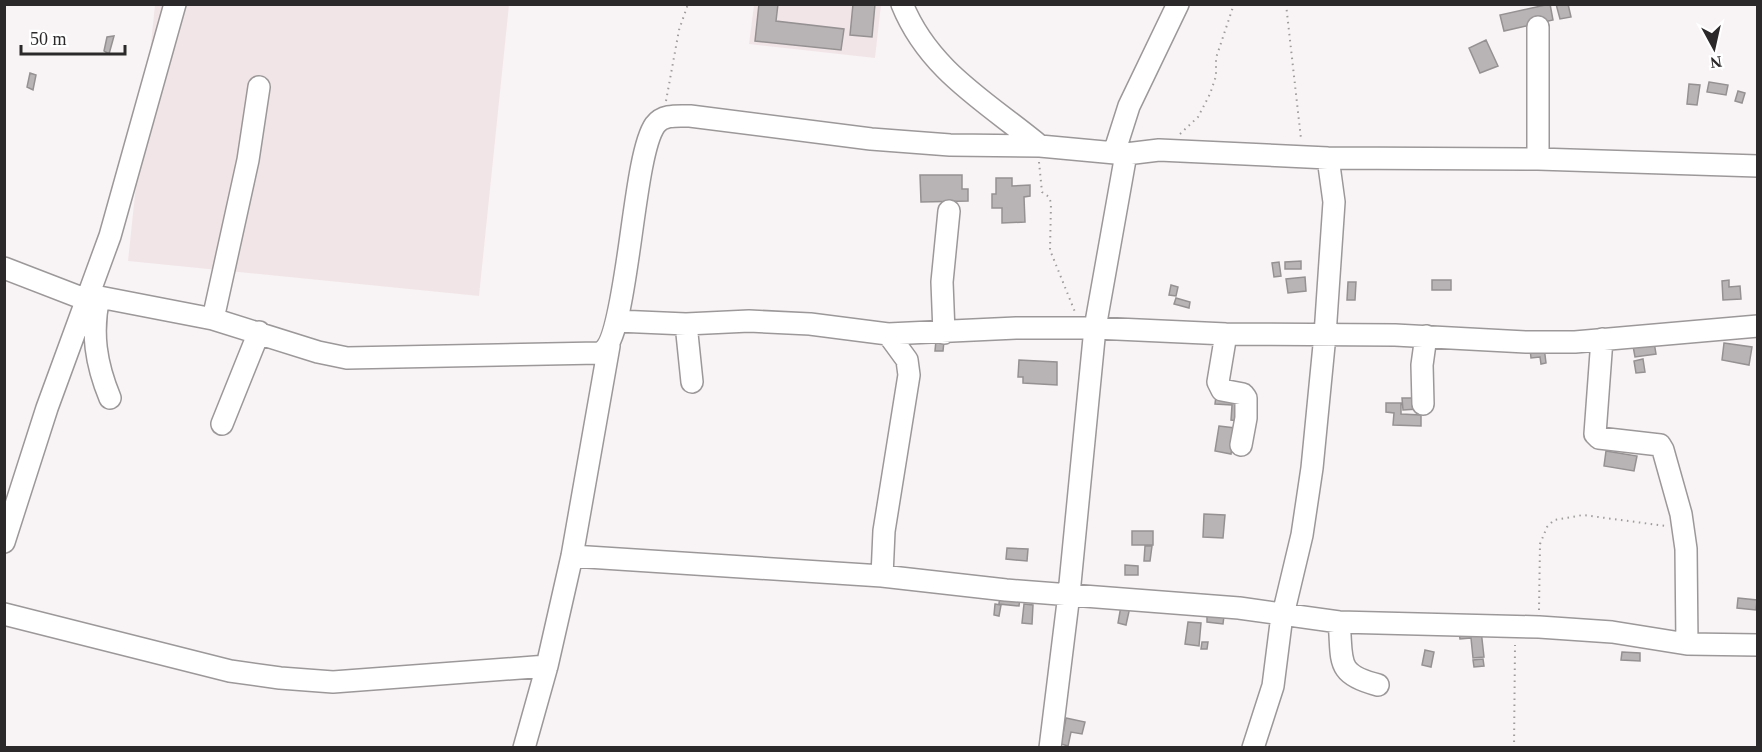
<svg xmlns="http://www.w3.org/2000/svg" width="1762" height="752" font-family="'Times New Roman',serif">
  <rect width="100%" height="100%" fill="#f8f4f5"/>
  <path fill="#f2e5e8" d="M155,5H509L479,296L128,261Z
    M754,5H881L875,58L749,44Z"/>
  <path fill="#b8b3b4" stroke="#959192" stroke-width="1.5" d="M759,4H778L776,21L844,29L841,50L755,41Z
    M853,4H875L872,37L850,35Z
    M1550,4L1553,20L1504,31L1500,15Z
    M1556,4H1568L1571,17L1560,19Z
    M114,36L109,54L104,51L107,37Z
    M1486,40L1498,66L1480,73L1469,48Z
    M30,73L36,75L33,90L27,87Z
    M1709,82L1728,85L1726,95L1707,92Z
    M1689,84L1700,85L1697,105L1687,104Z
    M1738,91L1745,93L1742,103L1735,101Z
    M920,175H962V189H968V201L921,202Z
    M996,178H1012V186L1030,185V196L1024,197L1025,222L1002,223V208H992V194H996Z
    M1301,261V269H1285V262Z
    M1279,262L1281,276L1274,277L1272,263Z
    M1305,277L1306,291L1288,293L1286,279Z
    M1432,280H1451V290H1432Z
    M1729,280V287L1740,286L1741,299L1723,300L1722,281Z
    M1348,282H1356L1355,300H1347Z
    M1171,285L1178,287L1176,296L1169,295Z
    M1176,298L1190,302L1189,308L1174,304Z
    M936,340L944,341L943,351H935Z
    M1654,342L1656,354L1635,357L1633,346Z
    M1724,343L1752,347L1749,365L1722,360Z
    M1544,347L1546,363L1541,364L1540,357L1531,358L1530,349Z
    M1643,359L1645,372L1636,373L1634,361Z
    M1019,360L1057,362V385L1023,383V377H1018Z
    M1216,396L1240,399L1238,421L1231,420L1232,405L1215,404Z
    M1402,398H1418V409L1403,410Z
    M1386,403H1401V414L1421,415V426L1393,425L1394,413L1386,412Z
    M1219,426L1235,428L1231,454L1215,451Z
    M1606,451L1637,456L1634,471L1604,466Z
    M1204,514L1225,515L1223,538L1203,537Z
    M1132,531H1153V545H1132Z
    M1145,546H1152L1150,561H1144Z
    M1007,548L1028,549L1027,561L1006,559Z
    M1125,565L1138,566V575H1125Z
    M1000,595L1020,598L1019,606L999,604Z
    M1738,598L1757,600L1756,610L1737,608Z
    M995,604L1001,605L999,616L994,615Z
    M1024,604L1033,605L1032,624L1022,623Z
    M1121,606L1130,607L1126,625L1118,623Z
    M1207,614L1224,616L1223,624L1207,622Z
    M1188,622L1201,623L1199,646L1185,644Z
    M1481,630L1484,657L1473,658L1471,638L1460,639L1459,632Z
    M1202,642H1208L1207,649H1201Z
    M1425,650L1434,652L1431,667L1422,665Z
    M1622,652L1640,653V661L1621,660Z
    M1483,659L1484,666L1474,667L1473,660Z
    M1066,718L1085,722L1082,734L1071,732L1068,746L1061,744Z"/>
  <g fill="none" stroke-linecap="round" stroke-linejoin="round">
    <g stroke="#9c9899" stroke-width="24">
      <path id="minor" d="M902,4C929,71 987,102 1040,146
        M1538,27V159
        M1114,153L1129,106L1178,4
        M4,268L87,300
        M89,295L213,319L318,352L347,358L599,353C629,344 631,159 655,125C663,114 678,116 690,116L871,139L950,145L1040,146L1126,154L1159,150L1328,158L1538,159L1758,166
        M99,297C91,333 96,364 110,398
        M213,319L248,160L259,87
        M617,321L686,324L749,321L810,324L888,334L1016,328H1095L1226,334L1395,335L1526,342H1575L1758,326
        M686,324L692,382
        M944,333L942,282L949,211
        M1226,334L1218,382L1222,390L1243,394L1246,398V418L1241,445
        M1602,339L1595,434L1599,438L1660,445L1663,450L1681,514L1686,549L1687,644
        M1423,404L1422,365L1426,336
        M222,424L259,332
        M4,542L47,408L110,236L175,4
        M572,556L882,576L1006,590L1239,608L1339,622L1539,627L1612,632L1687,644L1758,645
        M882,576L884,531L909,375L907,360L888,334
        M4,614L230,671L280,678L333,682L547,666
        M1339,622C1343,660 1334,674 1378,685
        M524,748L547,666L572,556L609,346
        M1050,748L1069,594L1095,328L1126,154
        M1253,748L1273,686L1281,623L1302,535L1312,468L1325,335L1334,202L1328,158"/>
    </g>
    <path stroke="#9f9c9c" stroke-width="2" stroke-dasharray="1.5 4.5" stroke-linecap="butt" d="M1286,4L1301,139
      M666,101L679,30L688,4
      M1180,134L1198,117L1210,94L1216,76V58L1234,4
      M1039,162L1042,192L1049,197L1051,203L1050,250L1075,312
      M1539,610L1540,544L1547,527L1554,520L1583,515L1666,526
      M1514,748L1515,645"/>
    <use href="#minor" stroke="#fff" stroke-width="21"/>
  </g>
  <rect width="1762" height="752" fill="none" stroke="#2b2929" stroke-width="12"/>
  <g transform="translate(1714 48) rotate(172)" stroke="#ffffff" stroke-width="4.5" paint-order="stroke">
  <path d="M0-4.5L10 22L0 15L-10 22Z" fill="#2b2929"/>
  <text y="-9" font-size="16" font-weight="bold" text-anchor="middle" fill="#2b2929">N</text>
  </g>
  <path d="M21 45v9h104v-9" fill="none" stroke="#2b2929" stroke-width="3"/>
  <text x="30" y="45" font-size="18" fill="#2b2929" stroke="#ffffff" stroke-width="4.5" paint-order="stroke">50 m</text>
</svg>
